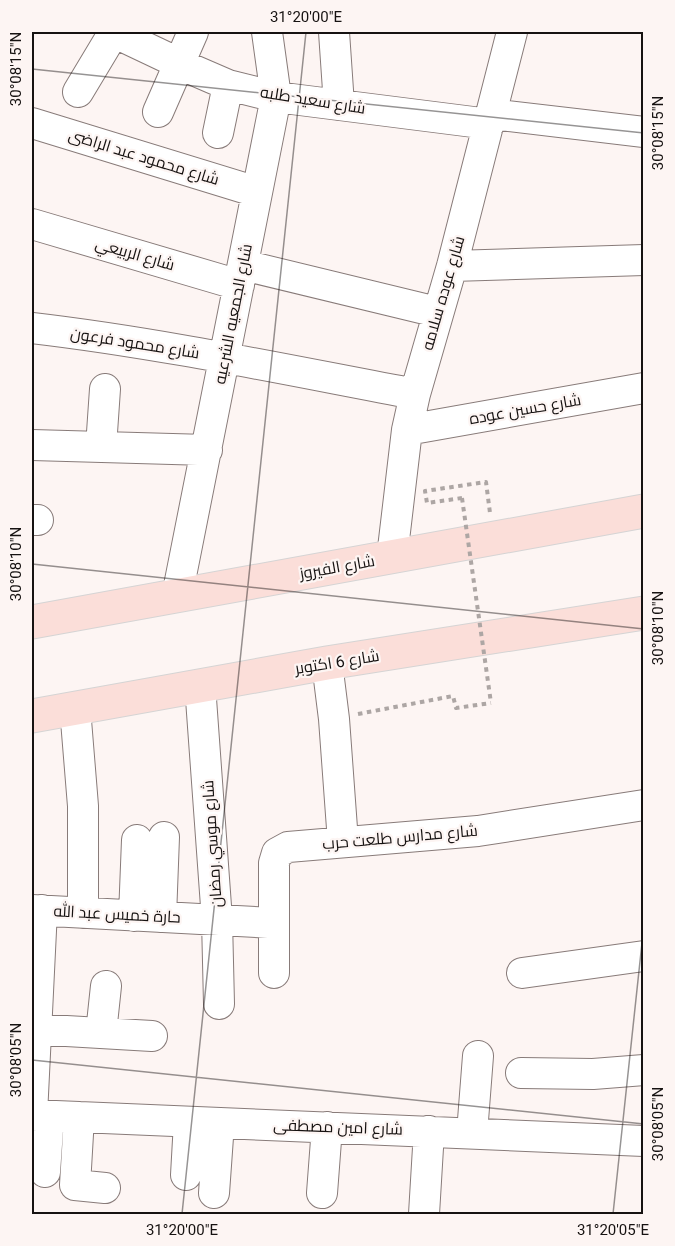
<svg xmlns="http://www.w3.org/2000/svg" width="675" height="1246" font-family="Roboto,Cairo,sans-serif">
  <rect width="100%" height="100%" fill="#fdf5f3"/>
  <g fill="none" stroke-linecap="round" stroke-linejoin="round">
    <g stroke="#887b79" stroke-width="32">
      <path id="minor" d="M113,32L191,69L228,85L276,97L489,124
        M334,32L339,105
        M78,92L114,32
        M158,112L193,32
        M491,114L644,132
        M32,123L257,192
        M218,133L228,85
        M32,224L239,285
        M243,265L437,312
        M452,266L644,260
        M32,328C160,343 287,370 415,394
        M407,430L644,388
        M32,445L207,450
        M101,447L105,389
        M32,520H38
        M392,557L407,430L415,394L452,266L512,32
        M177,596L276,97L267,32
        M327,663L334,719L343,842
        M200,685L217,920L219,1004
        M75,708L83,806V913
        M32,910L273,923
        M134,916L137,840
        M161,917L164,837
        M274,973V863L277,853L288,847L478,831L644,805
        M522,973L644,956
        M32,1029L152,1036
        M101,1033L106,986
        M521,1073L593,1074L644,1070
        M32,1115L644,1141
        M32,1115L42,910
        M79,1117L75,1185L105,1188
        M472,1133L478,1056
        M45,1172L49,1116
        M186,1175L189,1122
        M214,1193L219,1123
        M322,1193L327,1127
        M424,1214L429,1131"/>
    </g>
    <g stroke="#d5d4d4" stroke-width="35">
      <path id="major" d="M32,622L644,511
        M32,716L327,663L644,613"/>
    </g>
    <path stroke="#ada6a4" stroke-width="4" stroke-dasharray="4.5 4.5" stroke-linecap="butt" d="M462,498L427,503L425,491L486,482L490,513
      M358,714L453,696L456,708L491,703"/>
    <use href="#minor" stroke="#fff" stroke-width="30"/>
    <use href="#major" stroke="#fbded9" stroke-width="33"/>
    <path stroke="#ada6a4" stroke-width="4" stroke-dasharray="4.5 4.5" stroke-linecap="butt" d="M462,498L491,703"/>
  </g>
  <path fill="none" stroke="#161211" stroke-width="1.5" stroke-opacity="0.45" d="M32,69L644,133M32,564L644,629M32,1060L644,1124M182,1214L306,32M613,1214L644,924"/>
  <g text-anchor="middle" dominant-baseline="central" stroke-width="4.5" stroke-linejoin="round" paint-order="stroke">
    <g font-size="16" fill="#161211" stroke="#fdf5f3">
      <text transform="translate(313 100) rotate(9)">شارع سعيد طلبه</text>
      <text transform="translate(144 157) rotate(17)">شارع محمود عبد الراضى</text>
      <text transform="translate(135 254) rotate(16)">شارع الربيعي</text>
      <text transform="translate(443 293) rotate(-74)">شارع عوده سلامه</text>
      <text transform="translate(233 314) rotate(-79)">شارع الجمعيه الشرعيه</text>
      <text transform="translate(135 343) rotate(9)">شارع محمود فرعون</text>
      <text transform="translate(525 409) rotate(-10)">شارع حسين عوده</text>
      <text transform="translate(337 567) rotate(-10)">شارع الفيروز</text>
      <text transform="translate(337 662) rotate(-9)">شارع 6 اكتوبر</text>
      <text transform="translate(400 837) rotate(-5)">شارع مدارس طلعت حرب</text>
      <text transform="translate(212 844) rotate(-94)">شارع موسي رمضان</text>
      <text transform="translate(117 914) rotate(3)">حارة خميس عبد الله</text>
      <text transform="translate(338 1127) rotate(2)">شارع امين مصطفى</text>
    </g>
  </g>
  <rect width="675" height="1246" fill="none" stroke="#fdf5f3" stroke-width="66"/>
  <rect x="33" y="33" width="609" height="1180" fill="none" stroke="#161211" stroke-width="2"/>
  <g font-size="15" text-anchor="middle" fill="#161211">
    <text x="306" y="22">31°20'00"E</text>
    <text transform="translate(16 69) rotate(-90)" y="5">30°08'15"N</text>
    <text transform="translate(658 133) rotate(-90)" y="5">30°08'15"N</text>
    <text transform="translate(16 564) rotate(-90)" y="5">30°08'10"N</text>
    <text transform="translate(658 628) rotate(-90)" y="5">30°08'10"N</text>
    <text transform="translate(16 1060) rotate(-90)" y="5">30°08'05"N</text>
    <text transform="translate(658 1124) rotate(-90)" y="5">30°08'05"N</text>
    <text x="182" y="1235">31°20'00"E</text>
    <text x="613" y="1235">31°20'05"E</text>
  </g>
</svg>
